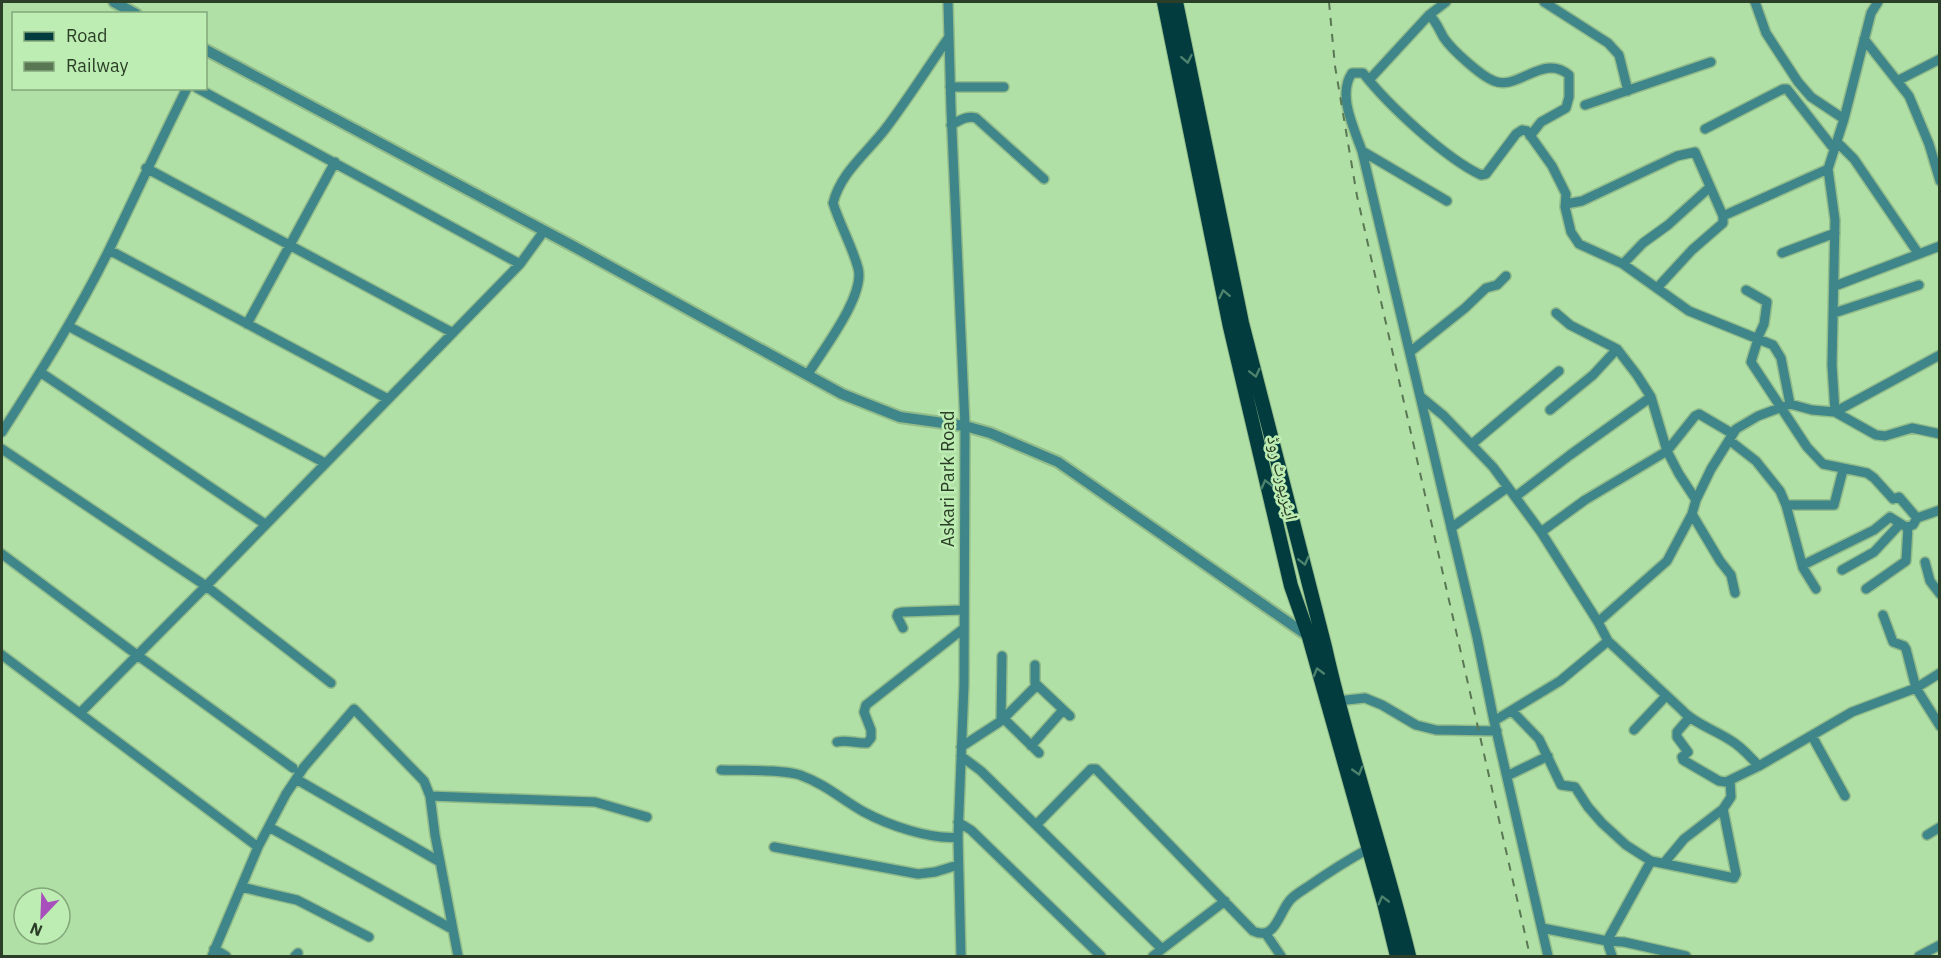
<svg xmlns="http://www.w3.org/2000/svg" width="1941" height="958" font-family="'IBM Plex Sans','Noto Naskh Arabic',sans-serif">
  <rect width="100%" height="100%" fill="#b0e0a6"/>
  <g fill="none" stroke-linecap="round" stroke-linejoin="round">
    <g stroke="#93bc8a" stroke-width="12">
      <path id="minor" d="M948,2L951,109L965,426L964,685L958,837L961,956
        M1544,2L1608,43L1619,55L1628,91
        M1755,2L1766,33L1798,82L1811,97L1844,119
        M1878,2L1871,13L1844,119L1828,169L1835,220L1832,365L1835,412L1940,355
        M1429,15C1437,22 1439,30 1444,38C1452,50 1481,76 1494,81C1518,91 1543,53 1569,75V97L1566,108L1541,122L1530,136
        M1864,39L1909,96L1929,144L1940,181
        M1369,80L1429,15L1446,2
        M1897,81L1940,59
        M950,87H1004
        M197,88L520,264
        M1585,105L1711,62
        M951,125C959,121 967,115 976,118L1044,179
        M1705,129L1783,89H1787L1834,149
        M1837,142L1854,159L1918,253
        M1362,151L1477,637L1494,721L1548,956
        M146,168L453,333
        M1447,201L1362,151C1354,128 1337,95 1352,73H1363C1388,105 1445,158 1481,175L1486,174L1516,134L1522,130L1527,131L1552,166L1566,194L1565,207L1571,232L1579,244L1623,264L1689,311L1773,345L1781,358L1790,404
        M1566,204L1582,201L1677,156L1695,152L1723,216V223L1692,250L1657,288
        M1723,216L1828,169
        M109,250L388,399
        M1782,253L1835,233
        M1623,264L1643,243L1668,225L1710,187
        M1835,286L1940,246
        M1746,290L1767,302L1764,324L1757,339
        M1556,313L1570,325L1617,349L1637,375L1651,397L1667,451L1679,474L1696,500
        M1834,313L1919,285
        M247,324L335,162
        M68,326L325,463
        M1758,339L1751,362L1807,447L1823,464L1867,473L1874,478L1893,499L1899,497L1917,518L1940,510
        M1410,352L1465,308L1486,288L1497,285L1506,276
        M40,372L265,524
        M808,374C822,351 866,295 858,268C852,246 840,225 833,203C841,172 867,153 886,128C908,99 928,67 949,37
        M1421,397L1444,416L1493,467L1541,532L1598,622L1608,641L1682,710C1693,723 1715,730 1730,740C1741,746 1750,757 1759,766L1852,712L1916,688L1940,726
        M1550,410L1593,375L1617,349
        M2,432C40,373 78,313 109,250C135,196 160,142 187,88
        M1729,440L1756,461L1780,491L1786,505L1803,568L1816,589
        M1472,444L1559,371
        M2,449L206,586L331,683
        M1515,497L1570,455L1651,397
        M1786,505H1834L1843,470
        M1692,514L1720,561L1731,575L1735,593
        M1451,528L1508,487
        M1541,532L1585,500L1667,451L1695,416L1699,414L1733,434
        M2,554L137,655L293,768
        M1925,562L1930,581L1940,594
        M1803,565L1874,530L1890,517L1906,527L1913,525L1917,518
        M1842,570L1874,552L1900,524
        M1866,589L1906,561L1908,527
        M1883,615L1893,642L1904,646L1906,649L1916,688L1940,673
        M1598,622L1667,561L1692,514L1696,500L1711,469L1736,429L1758,416L1790,404L1812,410L1835,412L1876,435L1885,436L1912,428L1940,434
        M903,628L897,616L898,613L902,612L963,610
        M2,655L258,847
        M1035,665V683L1070,716
        M1337,701L1365,698L1382,705L1416,725L1436,730L1497,731
        M1512,711L1539,739L1561,785L1575,787L1588,807L1602,823L1626,845L1651,861L1734,878L1736,874L1723,809L1731,797L1730,780
        M80,713L206,586L520,264L544,231
        M1003,718L1039,753
        M1689,718L1677,732V737L1688,752L1682,757L1683,760L1719,781L1726,782L1759,766
        M1001,721L1002,656
        M1494,721L1560,681L1608,641
        M1634,730L1666,696
        M1812,736L1845,796
        M837,742C847,739 856,744 867,743L871,738V730L864,712L866,705L963,629
        M1031,746L1063,710
        M961,747L1001,721L1037,685
        M961,756L981,771L1162,949
        M721,770C743,771 780,769 800,775C827,785 841,799 864,812C888,825 931,840 958,837
        M1507,776L1548,756
        M296,779L440,862
        M430,796L595,802L647,817
        M958,822L971,830L1101,956
        M1036,825L1091,769H1096L1253,931C1276,942 1279,911 1291,899C1296,894 1303,890 1309,886C1329,872 1348,860 1368,849
        M269,827L452,929
        M1927,835L1940,827
        M774,847L918,874L935,872L958,865
        M1664,863L1684,839L1723,809
        M241,887L297,900L369,937
        M1542,928L1607,941L1624,942L1686,956
        M1266,934L1281,956
        M214,949L226,956
        M212,956L258,847L286,794L304,767L354,709L424,781L430,796L435,835L458,956
        M295,956L298,953
        M1153,956L1225,901
        M1612,956L1607,941L1651,861
        M1919,956L1940,945"/>
    </g>
    <g stroke="#93bc8a" stroke-width="14">
      <path id="tertiary" d="M114,2L136,14
        M206,50L571,245L842,394L900,417L965,426L990,433L1058,462L1311,638"/>
    </g>
    <g stroke="#93bc8a" stroke-width="16">
      <path id="primary" d="M1164,2L1230,327L1291,586L1309,637L1384,903L1397,956
        M1176,2L1242,323L1325,647C1348,751 1384,852 1409,956"/>
    </g>
    <use href="#minor" stroke="#3e8689" stroke-width="9"/>
    <use href="#tertiary" stroke="#3e8689" stroke-width="10"/>
    <use href="#primary" stroke="#023c3e" stroke-width="14"/>
    <path stroke="#5a7754" stroke-width="2" stroke-dasharray="8 8" stroke-linecap="butt" d="M1329,2L1335,66L1357,196L1530,956"/>
  </g>
  <defs><path id="oneway-chevron" d="M-2-3.5L2.5 0L-2 3.5" fill="none" stroke-width="1.6" stroke-linecap="round" stroke-linejoin="round" transform="scale(1.5)"/></defs>
  <g stroke="#4d836d">
    <use href="#oneway-chevron" transform="translate(1187 59) rotate(79)"/>
    <use href="#oneway-chevron" transform="translate(1224 294) rotate(-102)"/>
    <use href="#oneway-chevron" transform="translate(1255 373) rotate(76)"/>
    <use href="#oneway-chevron" transform="translate(1266 484) rotate(-104)"/>
    <use href="#oneway-chevron" transform="translate(1304 561) rotate(76)"/>
    <use href="#oneway-chevron" transform="translate(1318 672) rotate(-105)"/>
    <use href="#oneway-chevron" transform="translate(1358 771) rotate(74)"/>
    <use href="#oneway-chevron" transform="translate(1383 900) rotate(-105)"/>
  </g>
  <g text-anchor="middle" dominant-baseline="central" stroke-width="5" stroke-linejoin="round" paint-order="stroke">
    <g font-size="18" fill="#2b3e27" stroke="#bdedb3">
      <text transform="translate(1283 478) rotate(77)">ایئرپورٹ روڈ</text>
      <text transform="translate(947 479) rotate(-90)">Askari Park Road</text>
    </g>
  </g>
  <rect width="1941" height="958" fill="none" stroke="#2b3e27" stroke-width="6"/>
  <rect x="12" y="12" width="195" height="78" fill="#bdedb3" stroke="#83a77b" stroke-width="1.5"/>
  <rect x="24" y="32" width="30" height="9" fill="#023c3e" stroke="#83a77b" stroke-width="1.5"/>
  <text x="66" y="42" font-size="18" fill="#2b3e27">Road</text>
  <rect x="24" y="62" width="30" height="9" fill="#5a7754" stroke="#83a77b" stroke-width="1.5"/>
  <text x="66" y="72" font-size="18" fill="#2b3e27">Railway</text>
  <g transform="translate(42 916) rotate(203)"><circle r="28" fill="#bdedb3" stroke="#83a77b" stroke-width="1.5"/>
  <path d="M0-4.5L10 22L0 15L-10 22Z" fill="#a74fbb"/>
  <text y="-9" font-size="16" font-weight="bold" text-anchor="middle" fill="#2b3e27">N</text>
  </g>
</svg>
